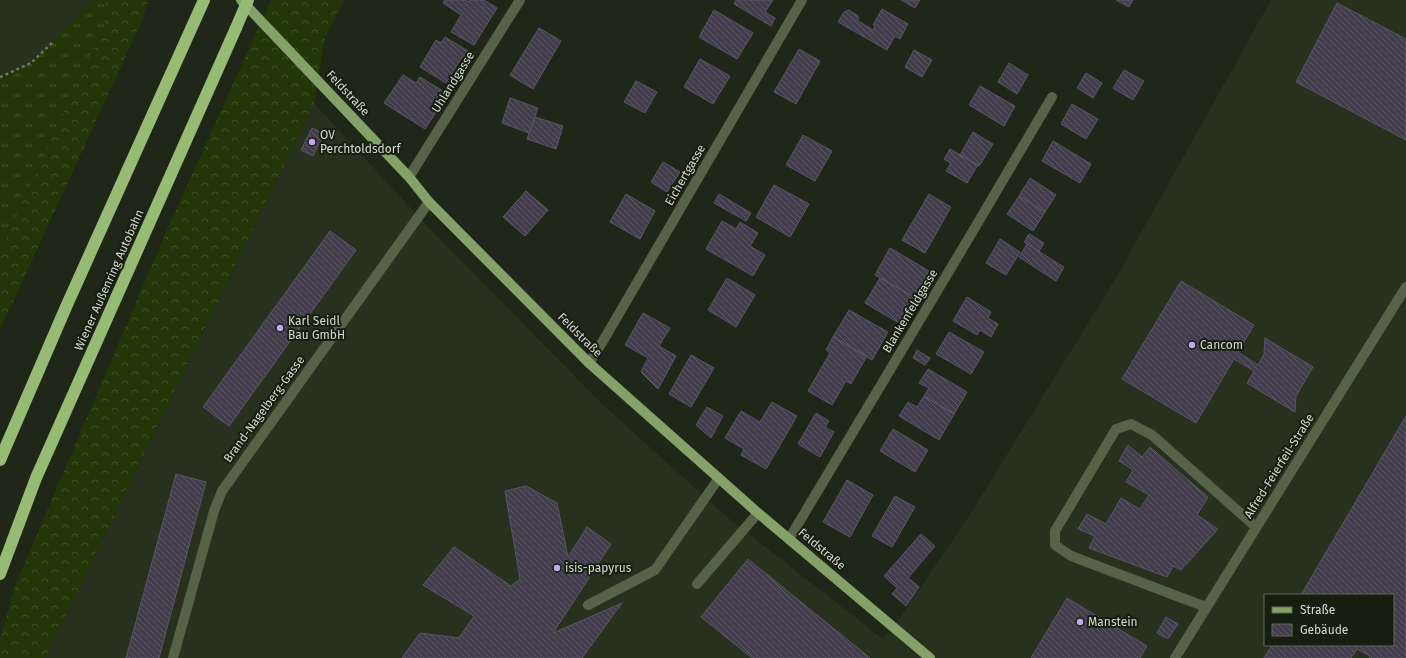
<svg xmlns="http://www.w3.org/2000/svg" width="1406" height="658" font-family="'Fira Sans',sans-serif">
  <defs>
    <pattern id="grass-tufts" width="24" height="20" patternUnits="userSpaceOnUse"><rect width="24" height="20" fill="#223607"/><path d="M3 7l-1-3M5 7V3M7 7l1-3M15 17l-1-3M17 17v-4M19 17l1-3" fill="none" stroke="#41522a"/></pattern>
    <pattern id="forest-crowns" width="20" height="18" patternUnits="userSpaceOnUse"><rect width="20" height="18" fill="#223607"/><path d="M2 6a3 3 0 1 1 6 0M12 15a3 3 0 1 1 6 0" fill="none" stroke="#41522a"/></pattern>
    <pattern id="building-back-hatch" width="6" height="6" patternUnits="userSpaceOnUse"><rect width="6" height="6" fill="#423c4c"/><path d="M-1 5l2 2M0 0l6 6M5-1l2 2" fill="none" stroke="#5c5865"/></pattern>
  </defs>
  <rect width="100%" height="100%" fill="#1f2719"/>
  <path fill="#28311e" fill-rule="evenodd" d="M0,0H138L0,315Z
    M1271,0H1406V658H45L314,103L428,227L603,405L727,517L883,639L908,606L967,519L1114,281ZM1265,595H1393V645H1265Z"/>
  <path fill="url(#grass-tufts)" d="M92,0H105V24L0,251V77L31,63L54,41Z"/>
  <path fill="url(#forest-crowns)" d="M105,0H148L141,23L0,330V251L105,24Z
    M271,0H344L325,37L314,103L45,658H0V640L15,586L166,232Z"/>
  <path fill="url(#building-back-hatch)" stroke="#5b5566" d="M445,0H466L469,2L470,0H484L497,8L474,45L451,32L461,15L443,3Z
    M736,0H773L765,12L775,18L771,26L734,4Z
    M901,0H920L915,8Z
    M1116,0H1133L1129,7Z
    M1337,3L1406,39V140L1296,82Z
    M882,9L908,24L900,39L895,36L887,50L838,22L844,12L849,10L858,16V21L873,30L875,26L873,25Z
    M714,10L753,33L737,59L699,37Z
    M539,28L561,41L533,89L510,75Z
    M445,37L473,54L469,61L462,57L446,83L420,67L436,40L441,43Z
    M799,49L820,61L796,104L774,92Z
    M914,50L932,60L922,77L905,67Z
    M700,59L730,76L713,104L684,87Z
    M1009,63L1028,75L1017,94L998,82Z
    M1124,70L1144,81L1133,100L1113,88Z
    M1086,73L1102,83L1093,98L1077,88Z
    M403,75L416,83L420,77L448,94L425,129L384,103Z
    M636,81L657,92L645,113L624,102Z
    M980,86L1015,106L1004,126L969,105Z
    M510,98L538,108L529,133L502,123Z
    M1072,104L1098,119L1086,139L1061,124Z
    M535,117L563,126L556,149L527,139Z
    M312,128L324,134L313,156L301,150Z
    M973,132L993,144L979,166L960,155Z
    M803,135L832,151L815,181L786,165Z
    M1053,141L1091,164L1080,183L1042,161Z
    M950,149L978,165L967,183L946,171L951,163L944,159Z
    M663,162L680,172L667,192L651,182Z
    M1030,178L1056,195L1045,212L1019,196Z
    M774,185L809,204L790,237L756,217Z
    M526,191L548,210L525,236L503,217Z
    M626,194L655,211L640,239L610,222Z
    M719,194L751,213L746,221L714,203Z
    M929,194L951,207L925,253L902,240Z
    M1019,196L1045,212L1033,231L1007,214Z
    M722,221L736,229L740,222L758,233L750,246L765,255L753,276L706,249Z
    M330,231L356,250L229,426L203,407Z
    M1029,234L1044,243L1039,251L1024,242Z
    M1000,239L1020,252L1006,275L986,263Z
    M1027,244L1064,267L1056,281L1019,257Z
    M890,248L929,271L914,297L875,275Z
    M727,278L755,295L736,327L708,310Z
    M880,278L914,297L899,323L865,303Z
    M1181,281L1254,325L1238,352L1258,365L1264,354L1265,338L1313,367L1296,396L1295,412L1247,383L1254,371L1234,359L1196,423L1122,379Z
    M967,297L991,312L988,318L998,324L991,337L980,330L977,335L953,321Z
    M849,310L888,332L872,360L833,337Z
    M643,313L670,328L659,346L676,356L658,389L641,372L648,358L625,345Z
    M949,332L984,352L971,374L936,354Z
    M833,337L867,356L851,384L846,381L832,405L808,391L830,353L826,350Z
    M917,350L930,358L925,365L913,358Z
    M691,355L714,368L691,407L669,394Z
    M928,369L967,392L954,414L924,396L929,388L919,383Z
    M924,396L954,414L939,440L899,416L908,402L917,407Z
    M772,402L797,416L766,469L741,455L744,449L725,438L741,411L760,422Z
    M707,407L723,416L711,438L696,425Z
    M816,413L829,421L825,427L834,432L820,457L798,444Z
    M1406,416V658H1369L1370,656L1357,649L1351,658H1264L1272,645H1393V595H1301Z
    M893,429L928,450L915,472L880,451Z
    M1128,445L1142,457L1150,447L1208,497L1197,515L1218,529L1181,570L1173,566L1167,577L1089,548L1095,536L1078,529L1087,514L1106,524L1121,498L1140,509L1149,495L1126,482L1133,470L1119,461Z
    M176,474L206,482L159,658H126Z
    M847,480L873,495L850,537L823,522Z
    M526,486L557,503L568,557L587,527L611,544L553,633L622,603L582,658H402L420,633L459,638L474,616L423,585L454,547L511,586L520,579L505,491Z
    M895,496L915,507L892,547L872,536Z
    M921,534L935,546L908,578L919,587L906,606L892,594L897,588L884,576Z
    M748,559L870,658H752L701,617Z
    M1067,598L1147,646L1140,658H1031Z
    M1166,617L1178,624L1168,639L1157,633Z"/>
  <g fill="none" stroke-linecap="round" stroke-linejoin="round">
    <path stroke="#71776c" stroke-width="2.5" stroke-dasharray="3 3" stroke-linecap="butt" d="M0,77L31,63L54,41"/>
    <path stroke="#556348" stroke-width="10" d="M409,177L520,0
      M589,363L603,341L802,0
      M789,539L970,236L1052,97
      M697,584L758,513
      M588,605L655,570L719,478
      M1206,607L1071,556L1055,545V531L1116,429L1131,424L1152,435L1256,527
      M173,658L214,511L222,491L429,202
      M1175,658L1406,287"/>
    <path stroke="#84a268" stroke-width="10" d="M241,0L409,177L429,202L589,363L758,513L930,658"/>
    <path stroke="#97bb75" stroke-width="12" d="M0,460L66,307L204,0
      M0,574L36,478L236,28"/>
    <path stroke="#97bb75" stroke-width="12" d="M236,28L248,0"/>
  </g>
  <g fill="#c4a7f1" stroke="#161e0f" stroke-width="1.5">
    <circle cx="312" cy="142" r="4"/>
    <circle cx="280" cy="328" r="4"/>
    <circle cx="1192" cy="345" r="4"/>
    <circle cx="557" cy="568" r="4"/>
    <circle cx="1080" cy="622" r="4"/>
  </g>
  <g text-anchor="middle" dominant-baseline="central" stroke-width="4" stroke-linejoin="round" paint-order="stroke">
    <g font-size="12" fill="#d5dad1" stroke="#161e0f">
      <text transform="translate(453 82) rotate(-58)">Uhlandgasse</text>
      <text transform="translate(348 93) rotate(47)">Feldstraße</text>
      <text transform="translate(685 175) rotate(-60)">Eichertgasse</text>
      <text transform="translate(109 280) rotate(-66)">Wiener Außenring Autobahn</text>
      <text transform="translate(910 311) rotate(-59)">Blankenfeldgasse</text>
      <text transform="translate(580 335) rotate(45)">Feldstraße</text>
      <text transform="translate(264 409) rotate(-54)">Brand-Nagelberg-Gasse</text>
      <text transform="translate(1279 466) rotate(-58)">Alfred-Feierfeil-Straße</text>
      <text transform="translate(822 549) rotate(40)">Feldstraße</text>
    </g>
    <g font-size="12" fill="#d5dad1" stroke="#161e0f" text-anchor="start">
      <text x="320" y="135">OV<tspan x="320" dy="14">Perchtoldsdorf</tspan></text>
      <text x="288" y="321">Karl Seidl<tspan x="288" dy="14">Bau GmbH</tspan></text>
      <text x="1200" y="345">Cancom</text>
      <text x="565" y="568">isis-papyrus</text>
      <text x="1088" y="622">Manstein</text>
    </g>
  </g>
  <rect x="1264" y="594" width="130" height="52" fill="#161e0f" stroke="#62695d"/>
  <rect x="1272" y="607" width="20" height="6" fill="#84a268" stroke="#62695d"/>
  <text x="1300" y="614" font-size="12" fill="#d5dad1">Straße</text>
  <rect x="1272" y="624" width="20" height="12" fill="url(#building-back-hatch)" stroke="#62695d"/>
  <text x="1300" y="634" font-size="12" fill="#d5dad1">Gebäude</text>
</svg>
